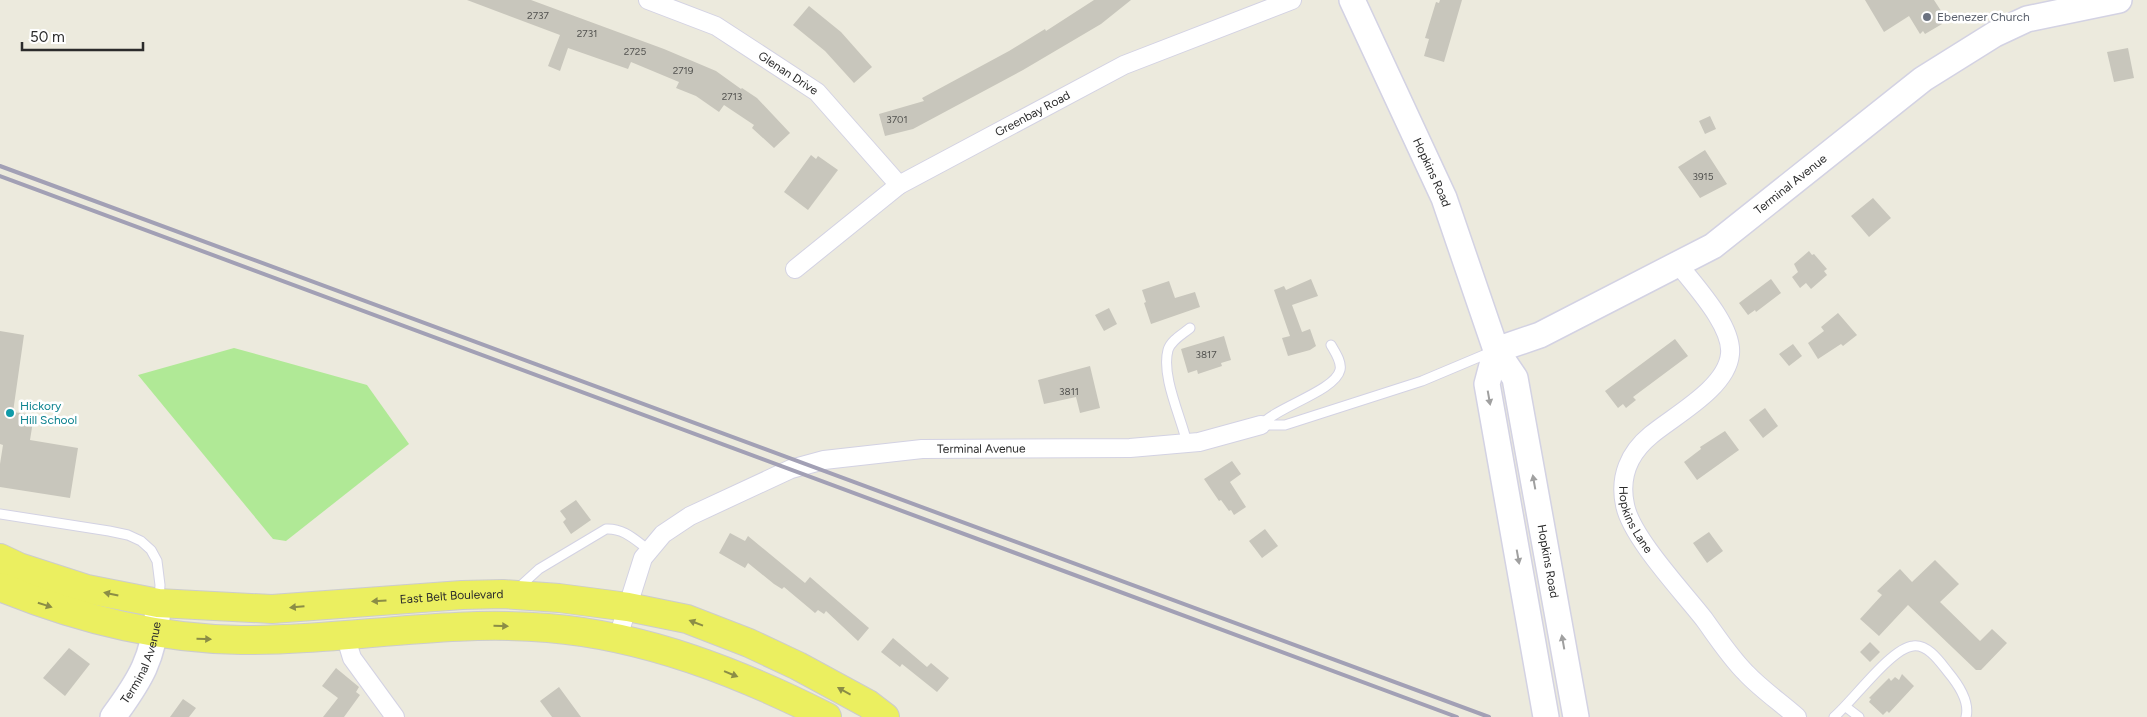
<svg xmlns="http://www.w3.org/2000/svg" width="2147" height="717" font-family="Figtree,sans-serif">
  <rect width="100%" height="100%" fill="#eceadd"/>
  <path fill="#b0e996" d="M234,348L367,385L409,444L286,541L273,539L138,375Z"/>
  <path fill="#c8c6bc" d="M467,0H531L664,49L716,71L741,89L742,88L757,98L790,133L774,148L752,128L754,125L724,105L719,112L696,96L676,88L679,82L631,62L628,69L568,48L560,71L548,66L560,35Z
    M1094,0H1131L1101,24L1023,70L913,129L885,136L879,114L924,101L922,98L1009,51L1045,29L1046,31Z
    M1440,0H1462L1444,62L1424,56L1429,39L1425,38L1436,2L1439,3Z
    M1865,0H1934L1945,17L1940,20L1942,24L1925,34L1923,31L1920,34L1909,16L1884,32Z
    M809,6L841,32L872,67L854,83L825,51L793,25Z
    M2128,48L2134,78L2114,82L2107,52Z
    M1710,116L1716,129L1705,134L1699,121Z
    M1705,150L1727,184L1700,198L1678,167Z
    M811,155L816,159L818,156L838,170L808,210L784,192Z
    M1873,198L1891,218L1869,237L1851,216Z
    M1809,251L1812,255L1814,254L1827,269L1824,271L1827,275L1811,289L1806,283L1800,288L1792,277L1798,272L1794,264Z
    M1311,279L1318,296L1292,305L1302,332L1310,329L1316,346L1310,350L1288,356L1282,338L1290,336L1274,290L1284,286L1286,290Z
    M1771,279L1781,293L1756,312L1755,310L1748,315L1739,303Z
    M1169,281L1175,298L1195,292L1200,307L1151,324L1144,303L1146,302L1142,290Z
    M1109,308L1117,324L1104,331L1095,315Z
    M1838,313L1857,335L1843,346L1841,344L1818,359L1808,343L1824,331L1821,327Z
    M0,331L24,335L13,412L34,415L30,440L78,448L70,498L0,487V464L3,445L0,444Z
    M1224,336L1231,360L1221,363L1222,366L1198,374L1197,370L1188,373L1181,349Z
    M1675,339L1688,356L1633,397L1636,400L1626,408L1623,404L1618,408L1605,391Z
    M1793,344L1802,356L1789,366L1779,354Z
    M1090,366L1100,408L1080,413L1076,397L1044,404L1038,380Z
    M1765,408L1778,426L1763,438L1749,420Z
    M1725,431L1739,450L1697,480L1684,462L1701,449L1700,447Z
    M1232,461L1241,474L1230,482L1246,507L1234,515L1231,510L1229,511L1221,500L1219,501L1204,479Z
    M576,500L591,520L571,534L563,522L566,519L560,511Z
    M1265,529L1278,546L1262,558L1249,541Z
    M1709,532L1723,551L1707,563L1693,543Z
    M730,533L745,541L748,536L805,583L810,577L869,628L858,641L826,611L824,614L818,610L815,613L784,587L782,589L774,584L748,563L745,568L719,553Z
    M1935,560L1959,584L1940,602L1980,641L1992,629L2007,643L1981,670H1976L1908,605L1879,636L1860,619L1882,595L1877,591L1900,569L1912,582Z
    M893,638L927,667L931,663L949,678L937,692L902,664L900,667L881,652Z
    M1870,642L1880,652L1870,662L1860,652Z
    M69,648L90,664L65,696L43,678Z
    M336,668L359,687L356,692L360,695L344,717H323L338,698L322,686Z
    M1902,674L1914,686L1889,713L1887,711L1883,715L1869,702L1871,699L1869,698L1889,678L1891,681L1895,677L1899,680Z
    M559,687L581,717H552L540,701Z
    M183,699L196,708L189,717H170Z"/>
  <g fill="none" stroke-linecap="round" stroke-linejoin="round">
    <g stroke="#d3d2e3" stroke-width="11">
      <path id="lane" d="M1261,425H1285L1422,381L1491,352
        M1261,425C1276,407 1335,391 1340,370C1342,362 1335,352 1331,345
        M1187,443C1181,417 1161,376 1168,350C1171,340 1183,334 1190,328
        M0,514L109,531L128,535L141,541L151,550L157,561L160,585L159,601
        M516,590L539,569L606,529C624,528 635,540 649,550
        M1846,707L1859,717
        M1834,717C1853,701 1891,648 1913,646C1928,644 1940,662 1948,672C1958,684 1970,702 1966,717"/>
    </g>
    <g stroke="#d3d2e3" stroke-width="20">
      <g id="street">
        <path id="s1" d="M648,0L716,26L817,92L899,185"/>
        <path id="s2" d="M1678,264C1695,286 1733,326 1730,354C1727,388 1675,415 1651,435C1629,453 1619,477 1625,505C1631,537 1683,592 1704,619C1717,637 1730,657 1746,673C1761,689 1780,702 1797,717"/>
        <path id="s3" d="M795,269L899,185L1124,65L1292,0"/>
        <path d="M345,635L352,658L395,717"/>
        <path id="s4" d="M618,637L643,558L663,534L690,516L791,469L824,460L922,449L1130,448L1199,442L1261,425"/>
      </g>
    </g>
    <g stroke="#d3d2e3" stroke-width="28">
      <g id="secondary">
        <path id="s5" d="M1352,0L1444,198L1496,350L1515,378L1576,717"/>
        <path id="s6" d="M1496,350L1540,335L1713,246L1923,79L1995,34L2027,19L2119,0"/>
        <path d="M1496,350L1487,384L1546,717"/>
        <path id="s7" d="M113,717C141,679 153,659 158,611"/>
      </g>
    </g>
    <g stroke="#ccc" stroke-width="30">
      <g id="primary">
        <path id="s8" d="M0,558L19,567L87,589L158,603L272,609L462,595L503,594L559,598L628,607L687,619L749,643L798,666L868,704L885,717"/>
        <path d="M0,587C76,618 158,639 241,640C343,641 445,619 548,628C646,636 740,673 827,717"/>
      </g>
    </g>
    <use href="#lane" stroke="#fff" stroke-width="9"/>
    <use href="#street" stroke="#fff" stroke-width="18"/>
    <use href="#secondary" stroke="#fff" stroke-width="25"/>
    <use href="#primary" stroke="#ebef60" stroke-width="28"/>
    <path stroke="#a2a0b5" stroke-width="4" d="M0,166L1489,717
      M0,176L1457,717"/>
  </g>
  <defs><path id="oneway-solid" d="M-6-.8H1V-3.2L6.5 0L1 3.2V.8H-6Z" transform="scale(1.25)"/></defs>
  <g fill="#a0a0a0">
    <use href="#oneway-solid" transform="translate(1489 398) rotate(80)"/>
    <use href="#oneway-solid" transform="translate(1534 482) rotate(-100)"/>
    <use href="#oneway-solid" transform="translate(1518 557) rotate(80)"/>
    <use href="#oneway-solid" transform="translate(1563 642) rotate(-100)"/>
  </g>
  <g fill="#8b8d46">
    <use href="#oneway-solid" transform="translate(111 594) rotate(-168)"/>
    <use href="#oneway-solid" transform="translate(379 601) rotate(176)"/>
    <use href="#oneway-solid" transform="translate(45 605) rotate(18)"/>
    <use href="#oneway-solid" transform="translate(297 607) rotate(175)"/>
    <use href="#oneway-solid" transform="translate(696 623) rotate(-159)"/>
    <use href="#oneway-solid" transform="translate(501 626) rotate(2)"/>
    <use href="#oneway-solid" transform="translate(204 639) rotate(2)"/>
    <use href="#oneway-solid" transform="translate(731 674) rotate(22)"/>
    <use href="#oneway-solid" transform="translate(844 691) rotate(-151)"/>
  </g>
  <circle fill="#6b7280" stroke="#fff" stroke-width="2" cx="1927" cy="17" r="5"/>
  <circle fill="#0f9aa8" stroke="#fff" stroke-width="2" cx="10" cy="413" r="5"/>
  <g text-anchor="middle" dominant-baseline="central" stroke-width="5" stroke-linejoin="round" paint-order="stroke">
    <g font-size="10" fill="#52524f">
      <text x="538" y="15">2737</text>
      <text x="587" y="33">2731</text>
      <text x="635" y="51">2725</text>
      <text x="683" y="70">2719</text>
      <text x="732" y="96">2713</text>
      <text x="897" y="119">3701</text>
      <text x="1703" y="176">3915</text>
      <text x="1206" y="354">3817</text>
      <text x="1069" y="391">3811</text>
    </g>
    <g font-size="12" fill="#5b616d" stroke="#fff" text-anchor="start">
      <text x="1937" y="17">Ebenezer Church</text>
    </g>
    <g font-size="12" fill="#2b2b2b" stroke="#fff">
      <text stroke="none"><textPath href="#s1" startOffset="159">Glenan Drive</textPath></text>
      <text stroke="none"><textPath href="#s3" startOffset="285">Greenbay Road</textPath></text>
      <text stroke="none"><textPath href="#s5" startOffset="190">Hopkins Road</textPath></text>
      <text stroke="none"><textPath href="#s6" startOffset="340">Terminal Avenue</textPath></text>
      <text stroke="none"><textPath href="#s4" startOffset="450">Terminal Avenue</textPath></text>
      <text stroke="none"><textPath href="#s2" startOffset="318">Hopkins Lane</textPath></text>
      <text stroke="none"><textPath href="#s5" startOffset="599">Hopkins Road</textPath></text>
      <text stroke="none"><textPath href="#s8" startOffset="459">East Belt Boulevard</textPath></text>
      <text stroke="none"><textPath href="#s7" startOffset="62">Terminal Avenue</textPath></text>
    </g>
    <g font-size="12" fill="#0d838f" stroke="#fff" text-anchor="start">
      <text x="20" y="406">Hickory<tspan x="20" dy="14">Hill School</tspan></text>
    </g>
  </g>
  <path d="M22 42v8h121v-8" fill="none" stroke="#2b2b2b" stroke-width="2.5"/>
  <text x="30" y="42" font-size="15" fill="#2b2b2b" stroke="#ffffff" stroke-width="4" paint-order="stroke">50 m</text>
</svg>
